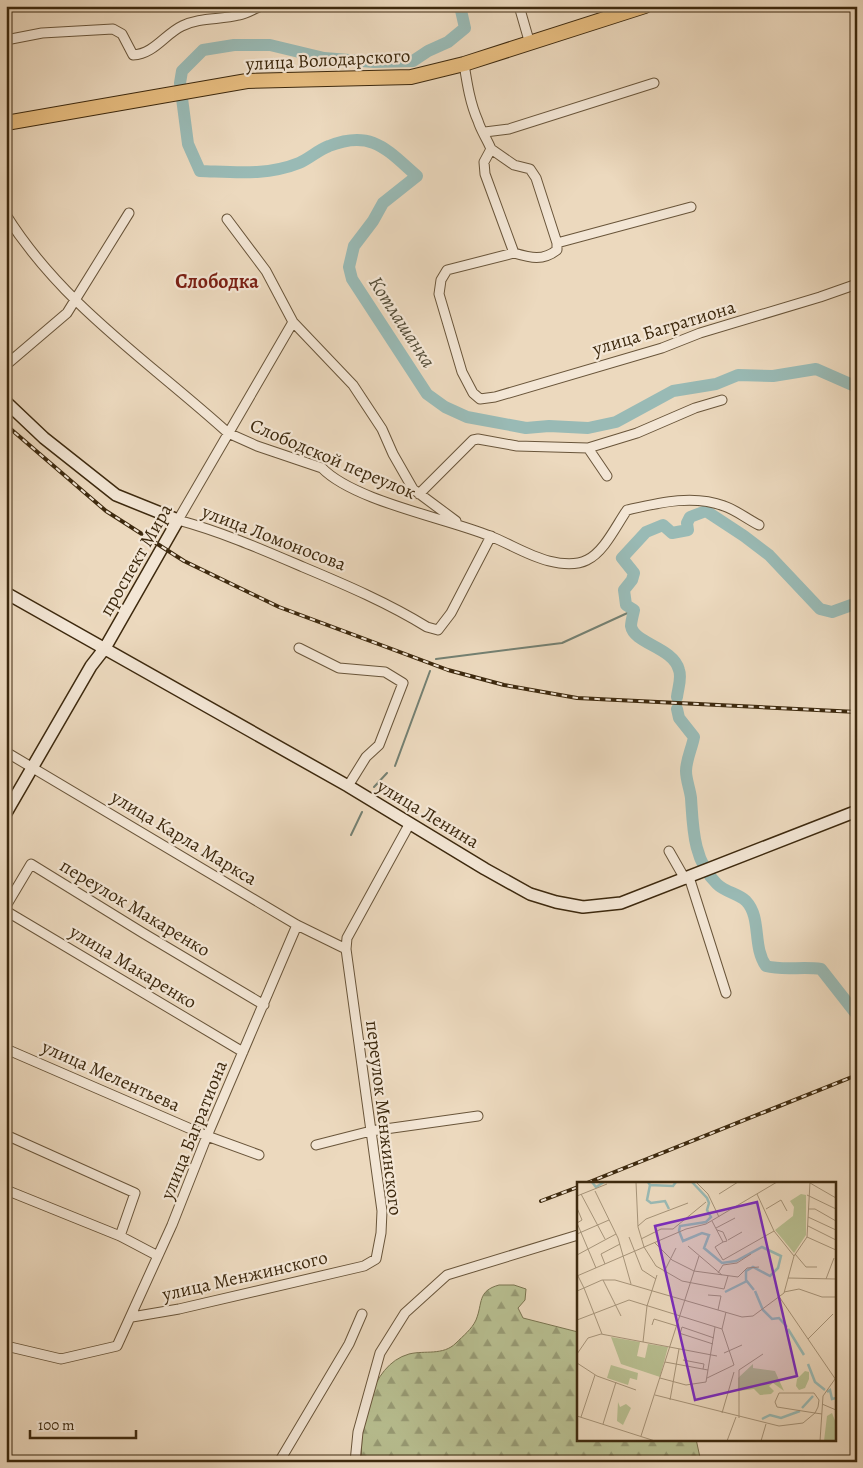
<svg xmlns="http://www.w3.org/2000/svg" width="863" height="1468" font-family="Alegreya,serif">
  <defs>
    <pattern id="forest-firs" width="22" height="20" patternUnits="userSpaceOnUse" patternTransform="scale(1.25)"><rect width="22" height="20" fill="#b8bf91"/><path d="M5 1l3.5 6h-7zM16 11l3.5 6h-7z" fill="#979b75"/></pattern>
  </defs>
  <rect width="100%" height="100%" fill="#ecd9be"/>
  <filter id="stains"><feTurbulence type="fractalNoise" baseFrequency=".004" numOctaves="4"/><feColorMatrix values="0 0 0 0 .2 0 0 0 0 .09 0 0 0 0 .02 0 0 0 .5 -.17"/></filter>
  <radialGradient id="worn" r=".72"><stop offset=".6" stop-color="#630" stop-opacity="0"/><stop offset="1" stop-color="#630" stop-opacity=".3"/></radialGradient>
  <path fill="url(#forest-firs)" stroke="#7a7450" d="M499,1285H514L526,1289L525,1300L518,1308L523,1318L578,1332V1439H696L701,1462H362C359,1427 369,1365 409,1354C425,1350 443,1356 456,1343C463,1336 472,1329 476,1320C483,1303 477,1291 499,1285Z"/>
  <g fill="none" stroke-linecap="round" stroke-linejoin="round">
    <path stroke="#748072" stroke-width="2" d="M436,659L562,643L634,610
      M395,766L430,671
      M374,787L387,773
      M351,835L362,812"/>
    <path stroke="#99bab5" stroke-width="12" d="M460,6L465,28L448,42L428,51L413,61L374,62L324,58L270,45H234L203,50L182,71L180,83L188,144L200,171C233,172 267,176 299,163C309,159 318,150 329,146C372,129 387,150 417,176L383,203L373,221L354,246L349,267L352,279L427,394L445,407L467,417L526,428L549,426L588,428L616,422L673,391L716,384L738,375L773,376L816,369L857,387
      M677,697C678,688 682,678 679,670C673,647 634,644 631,626C631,622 633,615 634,610L626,605L624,590L632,580L634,573L622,558L646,532L663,525L672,533L688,530L687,523L690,517L706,511L744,536L769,555L820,609L832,612L857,603
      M677,709L679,718L694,737C692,748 686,760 686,771C686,780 690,789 691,798C693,827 693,861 717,884C725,892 739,894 746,901C762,918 752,946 766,966C784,971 802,966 821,969L857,1015"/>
    <g stroke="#69553a" stroke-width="11">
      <path id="street" d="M519,6L530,44
        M6,40L42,33L113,29L122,34L133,55C154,54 165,34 182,26C200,17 220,20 239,15C246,14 254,9 261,6
        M464,64C467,83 470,103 478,121C481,131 487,139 491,149L484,162L485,174L514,253C531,258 543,261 557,250V243L536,178L530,169L514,165L491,149
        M485,132L509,129L654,83
        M6,215C62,305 151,363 228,433L257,446L322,468C354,501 446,518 490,536C510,544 529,556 549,561C561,564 575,566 587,560C604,552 616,526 627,510C658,503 693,494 724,506C736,510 747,519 759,525
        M227,219L266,271L293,322L353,385L382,429L393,454L413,489L456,521
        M557,243L691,207
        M514,253L447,270L441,280L439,294L462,372L473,393L480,399L495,397L662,348L700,333L820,297L857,284
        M293,322L178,520C222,532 261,549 303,567C346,585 388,603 427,627L438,630L451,613L491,536
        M6,365L67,313L129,213
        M588,448L607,476
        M419,494L473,440L478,439L517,446L588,448L637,433L695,408L722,400
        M299,648L339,668L385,672L403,683L379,745L366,757L348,786
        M6,752L297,925L346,949
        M669,851L685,879
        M689,877L726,993
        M6,906L31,864L143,933L264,1005
        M6,911L243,1052
        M6,1049L207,1136L259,1155
        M6,1135L135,1193L120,1236
        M316,1145L371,1131L478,1116
        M6,1190L120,1236L158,1256
        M132,1317L179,1309L364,1266L376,1259L381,1233L382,1211L346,949L347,938L410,823
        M6,1346L61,1359L117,1346L172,1225L207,1136L297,925
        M279,1462L349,1344L362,1314
        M355,1462L358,1432L380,1353L405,1313L447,1275L578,1235"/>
    </g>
    <g stroke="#3d290e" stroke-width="14">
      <path id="secondary" d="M6,402L44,438L116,495L178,520L105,648L91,666L6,813
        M6,593L348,786L485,869L530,894L556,902L583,907L621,903L857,811"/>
    </g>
    <g stroke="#3d290e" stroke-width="16">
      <path id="primary" d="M6,123L247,81L411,77L464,64L645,6"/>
    </g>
    <use href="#street" stroke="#f3e6d5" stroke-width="9"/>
    <use href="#secondary" stroke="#f3e6d5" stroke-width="11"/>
    <use href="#primary" stroke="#e6bc7f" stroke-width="14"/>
    <g stroke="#3d290e" stroke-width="4">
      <path id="rail" d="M6,425L106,511L184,561L279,607L448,670L504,685L577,698L857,712
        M587,1183L857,1075
        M541,1201L578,1187"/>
    </g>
    <use href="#rail" stroke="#f3e6d5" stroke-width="2" stroke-dasharray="5.5" stroke-linecap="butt"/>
  </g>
  <g text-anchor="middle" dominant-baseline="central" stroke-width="4.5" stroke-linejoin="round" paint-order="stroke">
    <g font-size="19" fill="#3d290e" stroke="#f3e6d5">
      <text transform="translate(328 60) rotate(-3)">улица Володарского</text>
      <text transform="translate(664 328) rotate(-17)">улица Багратиона</text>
      <text transform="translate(333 459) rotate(23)">Слободской переулок</text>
      <text transform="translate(274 538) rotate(21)">улица Ломоносова</text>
      <text transform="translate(136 560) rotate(-60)">проспект Мира</text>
      <text transform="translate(428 814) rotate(31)">улица Ленина</text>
      <text transform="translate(184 838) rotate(31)">улица Карла Маркса</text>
      <text transform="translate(135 908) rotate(31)">переулок Макаренко</text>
      <text transform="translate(133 967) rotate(31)">улица Макаренко</text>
      <text transform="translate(111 1076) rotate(24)">улица Мелентьева</text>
      <text transform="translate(384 1118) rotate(83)">переулок Менжинского</text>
      <text transform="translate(194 1130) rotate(-68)">улица Багратиона</text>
      <text transform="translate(245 1276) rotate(-13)">улица Менжинского</text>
    </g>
    <g font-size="20" font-weight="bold" fill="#7a1f14" stroke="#f3e6d5">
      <text x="217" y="281">Слободка</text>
    </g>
    <g font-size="20" font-style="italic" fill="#544d38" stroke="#f3e6d5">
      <text transform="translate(402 322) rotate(57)">Котлашанка</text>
    </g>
  </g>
  <g transform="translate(577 1182)">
    <rect width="259" height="259" fill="#ecd9be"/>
    <path d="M224,12L229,13V53L217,71L198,48L216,34L217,25L213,19ZM176,182V186L198,189L207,209L196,201L192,204L197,209L194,212L183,213L177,207L161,209V196ZM228,189L232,190V197L228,206L222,208L219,204L220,197ZM255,231L259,241V259H247L250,234Z" fill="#b8bf91"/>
    <path d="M34,155L63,160L60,174L68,176L71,162L91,165L83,195L44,182ZM34,183L61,191L60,198L53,196L51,203L30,196Z" fill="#b8bf91"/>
    <path d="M41,220L43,225L49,222L54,226L46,243L40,239Z" fill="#b8bf91"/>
    <path fill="none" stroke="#99bab5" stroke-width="2.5" d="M15,0L19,5L27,0M71,0L73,3L96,4L99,0M115,0L130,16L132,21L130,28L134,35L129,40L103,44L102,49L106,59L125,51L132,53L127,66L145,81L159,79L185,65L204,74L201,86L193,94L176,85L169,89V98L177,108M73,3L70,18L74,21L88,19L92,27M178,109L186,128L195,137L202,136L210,145M148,110L170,99M211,147L227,173M231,182L238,200L248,208M250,210L253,208L255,217L259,216M225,226L236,214M185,237L193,233L204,236L223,229"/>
    <path fill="none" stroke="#a69378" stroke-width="1" d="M59,0L61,45L67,65M119,0L131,12L142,35M233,1L259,16M18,9L41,56L54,102M4,12L28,57M142,12L161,0M180,12L197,49L217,74M230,13L259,27M0,14L30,2M0,26L5,38L0,41M189,27L204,18L210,29M231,27H238L259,39M231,35L259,48M135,39L146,60L150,59L146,50L140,48M0,41L19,86M61,44L69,37L111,21M231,44L259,58M139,46L158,36M0,52L32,38M52,55L65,88L79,97M230,55L259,68M64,57L84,47H96L129,20M151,58L165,50M77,60L95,78L117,89L161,95L170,86L182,85M146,60L138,65L146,78L197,49M111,64L145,93M67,65L79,84L105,99L147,107L151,94M218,72L229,85H240M0,73L39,52M28,82L24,72L43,62M87,90L99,66M141,91L146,83L160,81L174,72M0,94L109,47L129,42L200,0M1,94L7,106L25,98H38L165,135L176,134L207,111L217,74L230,55L233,0M211,96L259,97M249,97L257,76M26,98L44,134M0,109L7,106L25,152M207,110L222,107L245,115H259M131,113L144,114L141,128M203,116L259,198M0,138L52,118L145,147M75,143L77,137L100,144M102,151L136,162M103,152L105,145L137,156M231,157L256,132M66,160L70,124L80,93M147,171L165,163M0,172L11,156L24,152L140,174M106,178L127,182L126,187M88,180L131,188M0,181L20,194L59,208M83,196L109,203L129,200L138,145M130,196L157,183L145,147L149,130M202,211H237L242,218L241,225L238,231L200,225L198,220ZM78,213L202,244L226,241L238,231L245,232M93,218L102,167M245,222L259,228M145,231L157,190M0,234L78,259M4,235L18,193M162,236V188L186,172M26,242L39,200M64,254L122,74M150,259L159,235M184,259L189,242M243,259L246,214L258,197"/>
    <path fill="#7b2cbf" fill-opacity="0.15" stroke="#7b2cbf" stroke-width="2.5" d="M180,20L220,194L118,218L78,44Z"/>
    <rect width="259" height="259" fill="none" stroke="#3d290e" stroke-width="2.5"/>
  </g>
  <rect width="863" height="1468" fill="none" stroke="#ecd9be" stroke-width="25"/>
  <rect x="8" y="8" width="848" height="1453" fill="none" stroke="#3d290e" stroke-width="2.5"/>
  <rect x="12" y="12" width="838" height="1443" fill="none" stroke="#3d290e"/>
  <path d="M30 1430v8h106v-8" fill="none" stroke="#3d290e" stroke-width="2.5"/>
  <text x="38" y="1430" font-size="15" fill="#3d290e" stroke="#f3e6d5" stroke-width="4" paint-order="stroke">100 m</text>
  <rect width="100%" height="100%" filter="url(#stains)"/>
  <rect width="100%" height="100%" fill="url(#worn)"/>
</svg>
